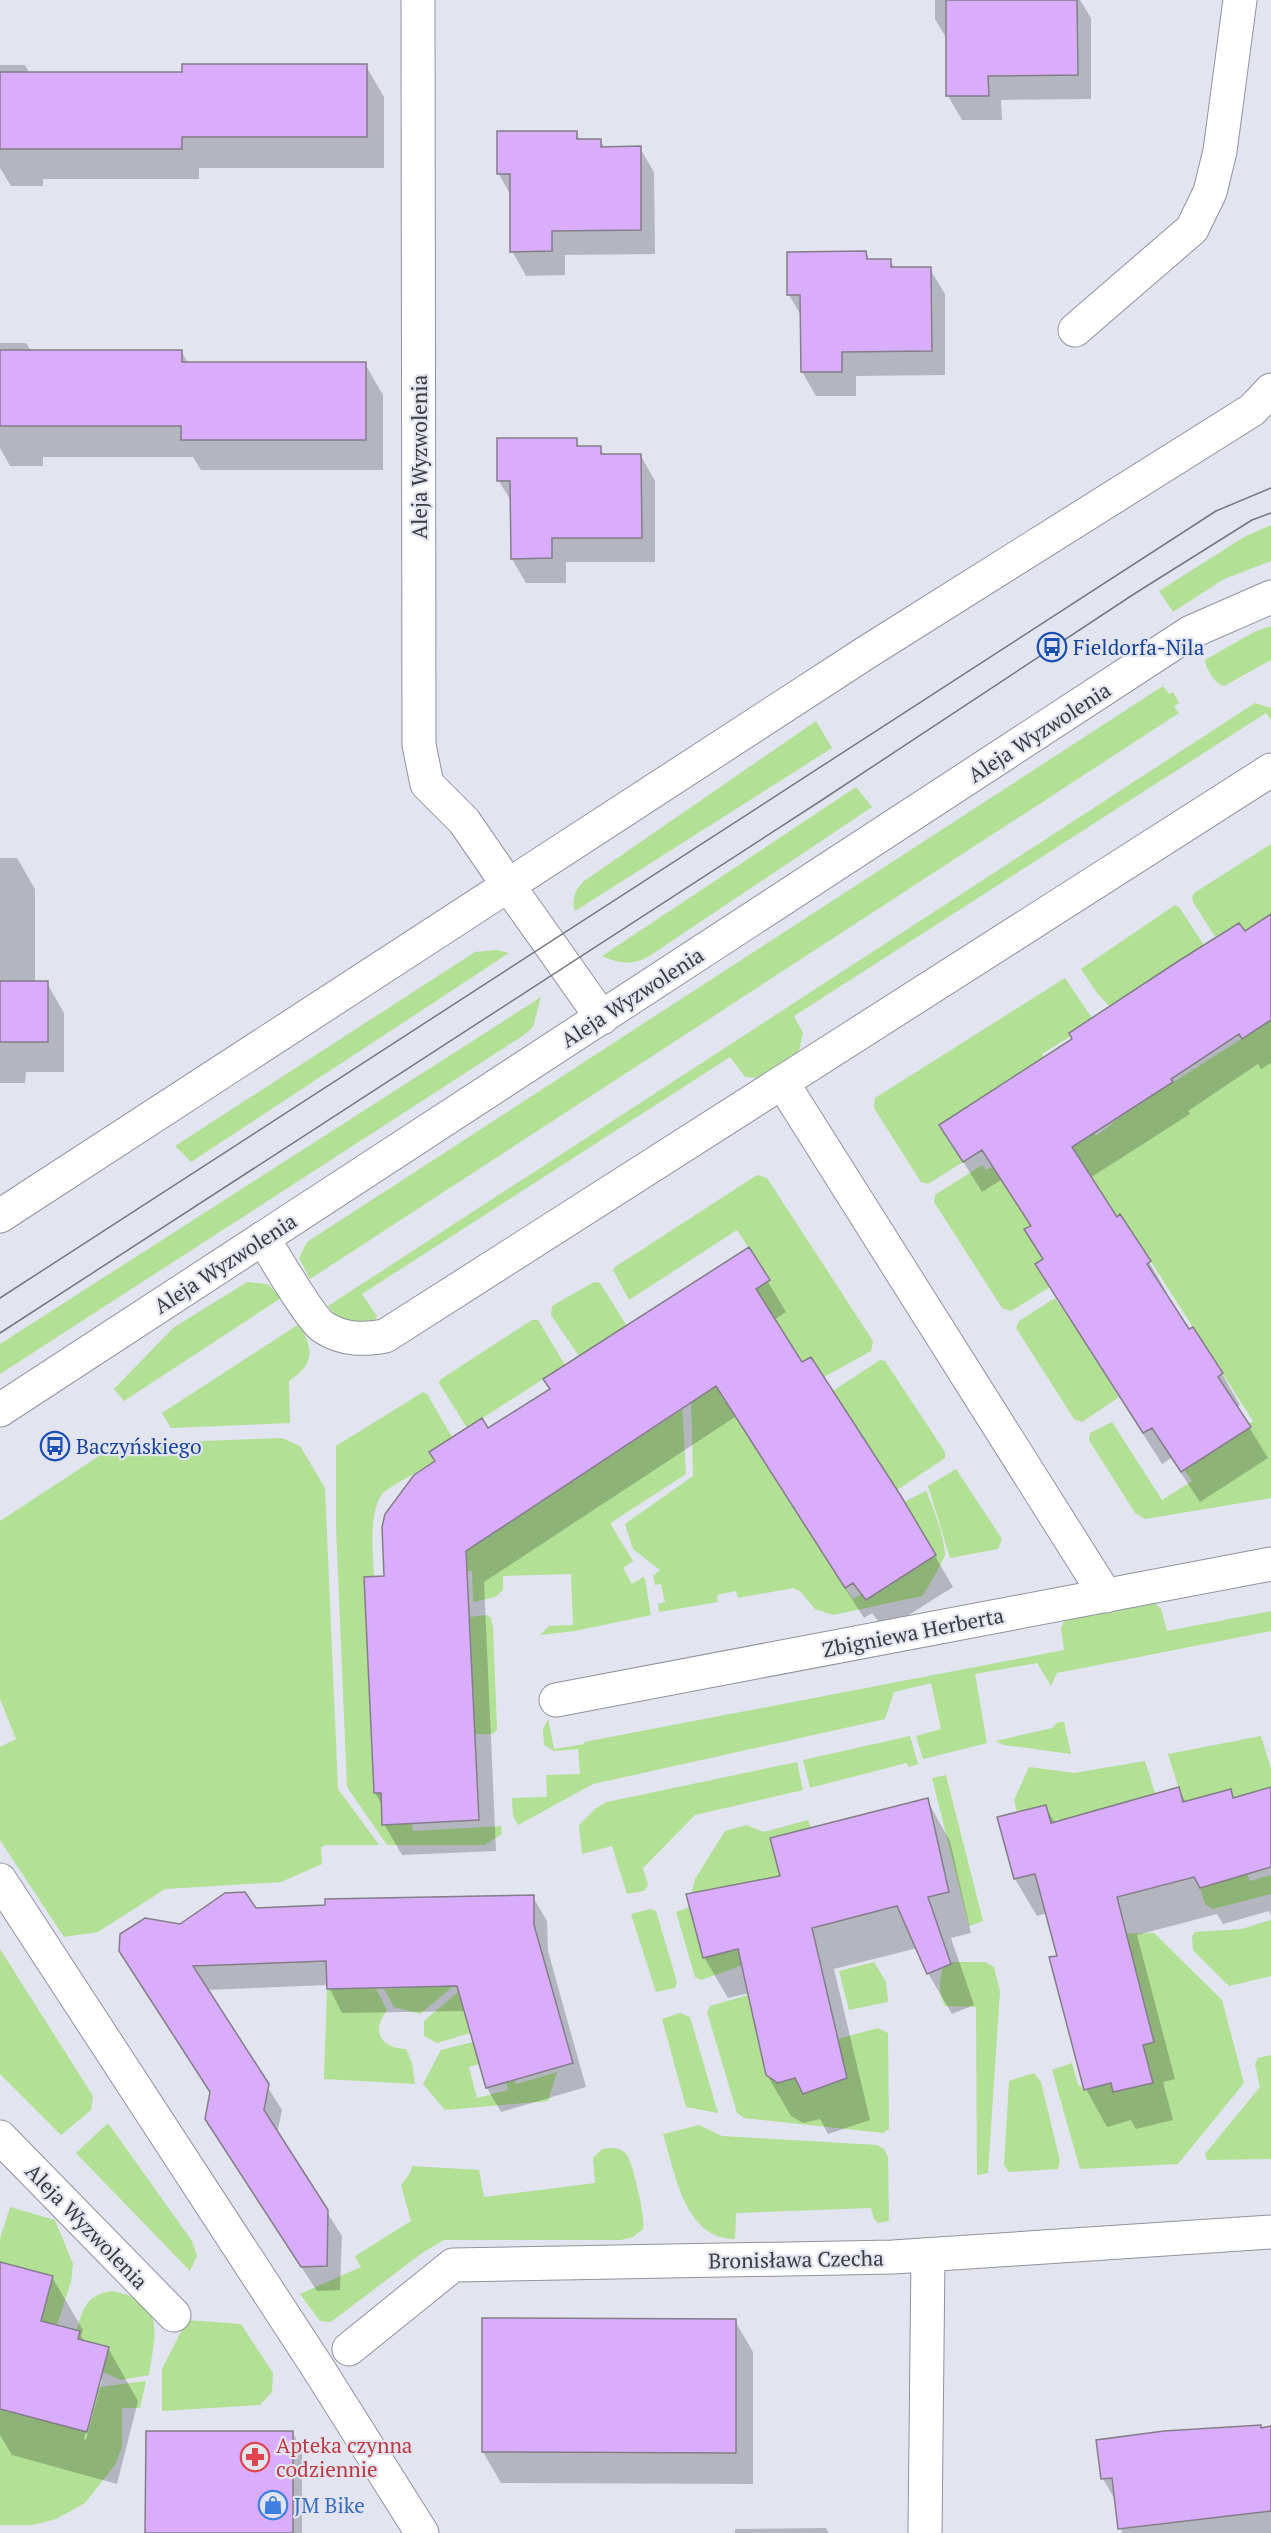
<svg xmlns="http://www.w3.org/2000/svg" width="1271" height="2533" font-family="'PT Serif',serif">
  <rect width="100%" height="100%" fill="#e2e4ef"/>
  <path fill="#b2e094" d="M1271,525V561L1224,579L1173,612L1159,591L1244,537Z
    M1271,626V660L1224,686C1215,684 1206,669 1205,660L1254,632Z
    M1163,686L1169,694L1173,692L1179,703L1174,707L1179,713L310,1279L299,1258L307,1242Z
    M1255,703L1271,708V720L1266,713L794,1016L803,1033L799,1051L758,1078L745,1077L730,1057L362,1294L377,1316L372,1328C354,1328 338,1320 328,1306Z
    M816,721L832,748L575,911C571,899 575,890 584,881Z
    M856,787L872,807L648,957C631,966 618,963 602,956Z
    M1271,844V914L1245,931L1239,923L1216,938L1193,902L1192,897L1194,893Z
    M1175,905L1179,907L1204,945L1109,1006L1097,993L1081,969Z
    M497,950L509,953L191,1162L175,1146L475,952Z
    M1065,978L1092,1018L1069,1032L1071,1036L1042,1054L1047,1063L940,1126L963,1162L928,1184L921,1182L874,1108L875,1098Z
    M541,997L533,1027L524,1035L0,1374V1344Z
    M1271,1020V1498L1145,1519L1135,1513L1089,1440L1090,1433L1112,1422L1162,1500L1192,1481L1184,1469L1250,1426L1249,1424L1253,1421L1121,1215L1117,1217L1095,1183L1082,1190L1055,1153L1092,1130L1096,1136L1128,1111Z
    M982,1165L986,1170L992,1167L1031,1226L1024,1230L1043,1259L1035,1264L1050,1287L1011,1311L1002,1308L934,1202L935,1195Z
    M757,1175L767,1178L873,1341L871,1351L824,1377L811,1357L803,1362L756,1289L770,1280L737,1230L629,1300L613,1270L615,1267Z
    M247,1282L268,1284L281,1298L124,1401L114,1389L173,1328Z
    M594,1282L600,1283L632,1334L579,1356L551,1315L552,1306Z
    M1055,1298L1070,1320L1079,1315L1114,1370L1106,1376L1119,1397L1082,1422L1074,1419L1016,1328L1019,1321Z
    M532,1320H538L565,1365L467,1428L439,1383L441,1379Z
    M299,1324C314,1350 315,1364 289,1381L290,1423L171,1428L162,1413Z
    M880,1360L885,1361L945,1452V1458L897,1490L833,1391Z
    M710,1374L724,1401H731L727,1404L853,1599L862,1594L904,1502L926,1491C932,1502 946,1544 945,1555C944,1559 926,1592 922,1596L833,1615L815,1609L800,1591L793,1588L738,1598L736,1591L717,1595L718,1602L659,1612L658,1604L665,1602L661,1584L655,1585L653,1576L660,1570L633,1549L625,1524L693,1476L691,1393Z
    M423,1392L427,1394L452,1437L430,1452L435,1461C425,1468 389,1487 383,1493C368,1511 373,1555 374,1576L364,1578L374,1793H381L383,1825L412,1823L413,1831L501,1826L502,1834L485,1845H387L347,1787L336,1526V1446Z
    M682,1403L686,1474L612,1522L611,1525L633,1561L623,1568L632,1584L643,1577L645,1579L651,1615L575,1631L540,1635L549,1626L573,1625L571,1574L503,1576V1590L495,1597L473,1602L472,1571H463L461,1547L477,1544L680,1411L679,1407Z
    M282,1438L300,1446L325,1488L338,1789L379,1845H326L321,1847L322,1864L281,1882L165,1889L98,1932L64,1937L0,1840V1747L16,1739L0,1699V1521L116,1445L124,1458L149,1443Z
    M956,1469L1002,1539L998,1549L950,1558L928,1486Z
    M1153,1601L1161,1609L1167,1631L1271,1611V1631L1057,1673L1051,1686L1037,1663L975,1674L987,1743L923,1759L916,1736L941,1729L931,1683L894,1692L885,1719L593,1784L518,1825L513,1816L512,1798L547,1797L546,1775L580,1774L578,1749L554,1751L544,1745L543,1729L548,1719L554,1749L584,1744V1742L1064,1650L1061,1628L1066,1617Z
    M487,1615L491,1618L493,1627L497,1729L493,1734H475L470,1617Z
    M1058,1722H1064L1071,1754L1004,1745L996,1741L1052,1728Z
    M910,1736L918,1764L909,1767L906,1763L810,1788L803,1760Z
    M1261,1736L1271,1769V1787L1233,1798L1230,1789L1183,1802L1168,1754Z
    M1145,1761L1155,1793L1088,1813L1067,1824L1057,1819L1052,1828L1046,1805L1017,1812L1014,1800L1029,1767L1074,1773Z
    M797,1762L803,1790L695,1815L643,1868L648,1885L644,1891L627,1894L612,1846L582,1854L579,1825L596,1808L607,1802Z
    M946,1775L983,1921L969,1926L932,1778Z
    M808,1820L811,1828L770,1838L780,1876L691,1894L695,1879L725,1831L746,1825L764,1832Z
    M1247,1874L1250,1881L1271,1875V1894L1213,1909L1205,1904L1200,1888Z
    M689,1907L703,1958L751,1946L754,1961L701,1980L695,1977L676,1912Z
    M650,1909L656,1911L677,1982L675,1988L656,1992L631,1914Z
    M1271,1920V1976L1229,1986L1193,1950L1192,1936L1195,1932L1242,1929Z
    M1154,1933L1222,2000L1244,2083L1178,2164L1080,2169L1052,2070L1072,2063L1078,2085L1086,2089L1111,2084L1114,2092L1152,2083L1143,2045L1154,2041L1127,1937L1114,1934Z
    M0,1949L93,2096L91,2110L61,2135L0,2074Z
    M874,1962L886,1982L888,2002L849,2010L839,1971Z
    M944,1962H985L994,1967L1000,1991L988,2173L977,2175L976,2007L945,2006C937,1992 940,1977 944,1962Z
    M408,1980L456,1984L420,2014L394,2007L384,1989L407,1988Z
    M327,1989H376L387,2010C371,2031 380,2048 406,2049L412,2063L415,2084L324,2079Z
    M458,1992L470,2033L437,2043L424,2036V2021Z
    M748,1995L766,2075L778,2083L795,2078L804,2094L847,2078L838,2039L878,2028L888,2033L889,2129L883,2133L744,2118L737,2113L707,2012L710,2006Z
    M680,2013L690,2017L718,2113L686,2107L662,2019Z
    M473,2042L479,2064L469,2067L477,2098L508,2090L504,2075L511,2072L516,2084L557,2072L548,2101L445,2110L423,2084L441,2050Z
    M1271,2055V2159L1207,2160L1205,2154L1260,2087L1255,2064L1258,2058Z
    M1034,2073L1041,2082L1060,2161L1058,2169L1009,2172L1004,2165L1009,2081Z
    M108,2123L192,2241L197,2256L190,2271L76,2153Z
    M699,2125L722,2136L877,2145L884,2149L888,2157L889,2221L878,2223L874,2219L871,2208L736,2213L735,2239C684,2239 675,2172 663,2134Z
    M610,2148C616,2148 623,2149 627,2155C633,2164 646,2219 643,2229L633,2237L621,2240H444L422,2253L331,2322L320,2321L300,2294L361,2267L355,2256L411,2221L401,2185L410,2173L412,2166L479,2170L484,2197L595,2183L593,2158L602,2149Z
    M10,2207L55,2220L73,2264L71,2282L57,2325L41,2321L53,2276L0,2262V2239Z
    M112,2291C167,2302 155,2332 149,2375L121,2380L103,2372L109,2347L78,2339L80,2331L77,2330C83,2307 87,2295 112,2291Z
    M187,2320L241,2324L273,2373L272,2392L260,2405L162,2411V2369Z
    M146,2381L140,2408H122V2447L115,2465L85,2503L56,2519L33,2525H0V2410L9,2412L11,2405L51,2422L87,2432L99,2387Z"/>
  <path fill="#0003" fill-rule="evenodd" d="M935,0H1080L1091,18V99L1001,100L1002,120H962L948,96V41L935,19Z
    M0,65H25L30,74H183L366,66L384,97V168H199V179H43V186H11L0,168Z
    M576,132L580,140H600L605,148H640L654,172L655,254L565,255V275L526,276L512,251L511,196L499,174Z
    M866,253L870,261H890L895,269H930L945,294V375L856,376V396H816L802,372V317L789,295Z
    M0,343H26L31,351H181L188,363L365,364L383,395V470H201L193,457H43V466H10L0,448Z
    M576,440L580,448H600L605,456H641L655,481V562H566V583H526L512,559V503L499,481Z
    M0,858H17L35,889V983H47L64,1013V1072H26L25,1083H0Z
    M1271,916V1063L1261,1069L1258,1064L1188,1111L1190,1114L1090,1178L1117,1219L1149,1262L1167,1293L1165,1295L1188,1331L1222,1374L1240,1405L1237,1407L1268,1458L1200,1502L1171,1458L1162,1464L1055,1295L1037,1264L1043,1260L1031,1227L1001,1180L982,1192L941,1126Z
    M748,1249L786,1312L774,1320L802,1364L900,1496L953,1587L885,1630L872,1613L864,1618L735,1417L484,1582L496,1851L402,1855L384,1824L383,1806L375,1793L386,1577L488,1430L551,1389Z
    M1178,1789L1186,1802L1230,1791L1235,1799L1271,1789V1916L1269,1911L1223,1924L1217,1914L1137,1935L1175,2079L1163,2082L1173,2120L1136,2129L1131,2120L1107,2127L1086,2089L1059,1957L1047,1913L1037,1916L1015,1879L999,1818L1045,1806L1055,1823Z
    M927,1800L950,1841L971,1933L951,1938L974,2005L952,2014L928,1973L917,1948L834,1969L870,2120L828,2134L820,2119L803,2123L791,2116L767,2075L749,1993L728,1998L704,1957L782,1877Z
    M533,1897L547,1921L548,1951L586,2087L501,2112L487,2088L465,2011L342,2013L328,1985L207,1990L282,2110L277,2134L342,2236L340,2290L317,2291L221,2144L207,2119L211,2094L120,1951L180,1925L256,1909Z
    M0,2263L52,2277L83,2330L81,2336L85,2342L108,2348L138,2401L117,2484L12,2455L0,2435ZM99,2380H102L86,2440L84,2439Z
    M735,2321L753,2352V2484L501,2483L483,2452Z
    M1271,2428V2533H1122L1117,2503L1103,2479Z
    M292,2432L302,2449V2533H147Z
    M826,2528L829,2533H735V2529Z"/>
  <path fill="#d9adfb" stroke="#837e87" stroke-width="1.5" d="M946,0H1077L1078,75L988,76L989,96H946Z
    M182,64H367V137H182V149H0V72H182Z
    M497,131H577V139H601V147L641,146V230L552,231V251L510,252V174H497Z
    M866,251L867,259H891V267H931L932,351L842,352V372H801L800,295H787V252Z
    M0,350H182V362H366V440H181V426H0Z
    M497,438H577V446H601V454H641L642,538H552V558L511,559L510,481H497Z
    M1271,914V1020L1242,1039L1239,1034L1171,1079L1173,1082L1072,1147L1117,1217L1120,1214L1151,1261L1147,1264L1189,1329L1193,1327L1223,1373L1218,1377L1251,1427L1181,1472L1152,1428L1143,1433L1035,1264L1043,1259L1024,1229L1031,1226L982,1150L963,1162L939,1125L1072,1039L1069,1033L1180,960L1239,923L1245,931Z
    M0,981H48V1042H0Z
    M749,1247L770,1280L756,1289L802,1362L811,1357L901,1496L936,1555L866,1600L853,1583L845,1588L716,1386L466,1551L479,1820L382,1825L381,1793H374L364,1577L384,1576L382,1527L385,1514L414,1475L435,1461L429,1452L482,1418L488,1428L550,1389L543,1379Z
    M1179,1787L1183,1802L1231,1789L1233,1798L1271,1787V1867L1200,1888L1194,1877L1117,1897L1154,2042L1143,2045L1153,2083L1113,2092L1111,2083L1084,2090L1049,1957L1057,1956L1035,1874L1014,1879L997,1817L1046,1805L1051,1823Z
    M928,1798L949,1892L928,1897L951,1964L927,1974L897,1906L812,1928L847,2078L803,2094L795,2078L778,2083L766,2075L738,1949L703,1958L686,1894L780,1876L770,1838Z
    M245,1892L256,1908L325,1905V1899L534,1895V1925L573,2063L486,2088L457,1986L327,1989L326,1961L193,1966L269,2084L264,2110L328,2210L327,2266L301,2267L205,2119L210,2092L119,1951L120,1934L145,1918L180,1924L225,1893Z
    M0,2262L53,2276L41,2321L80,2331L78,2339L109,2347L87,2432L0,2409Z
    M482,2318L736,2319V2453L482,2452Z
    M1261,2425V2428L1271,2426V2511L1118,2529L1112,2478L1101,2479L1096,2440L1164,2431Z
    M146,2431H293V2533H145Z"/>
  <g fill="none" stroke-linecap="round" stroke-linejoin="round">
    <g stroke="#91929c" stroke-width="35">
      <path id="pedestrian" d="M0,1880L318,2368L422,2533"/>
    </g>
    <g stroke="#91929c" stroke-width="35">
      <path id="minor" d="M418,0L419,745L427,784L464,821L508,885
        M1075,330L1192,229L1210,192L1220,151L1240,0
        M782,1082L1106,1596
        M263,1238C274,1256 310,1318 323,1327C343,1340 363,1340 385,1336L1271,770
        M556,1700L1271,1564
        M0,2137L174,2315
        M349,2349L453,2265L893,2257L1271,2232
        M925,2533L928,2255"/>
    </g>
    <g stroke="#91929c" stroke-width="35">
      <path id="secondary" d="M508,885L602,1018
        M0,1216L867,652L1252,410L1271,390
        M0,1410L1191,632L1271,597"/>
    </g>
    <use href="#pedestrian" stroke="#fff" stroke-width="33"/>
    <use href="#minor" stroke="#fff" stroke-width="33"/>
    <use href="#secondary" stroke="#fff" stroke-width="33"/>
    <path stroke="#77787f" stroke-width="1.5" d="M0,1298L1216,511L1271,488
      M0,1333L825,798L1134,594L1252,520L1271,513"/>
  </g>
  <defs>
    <g id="bus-ring" transform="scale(1.5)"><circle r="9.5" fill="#e2e4ef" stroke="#1a4fb4" stroke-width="1.5"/><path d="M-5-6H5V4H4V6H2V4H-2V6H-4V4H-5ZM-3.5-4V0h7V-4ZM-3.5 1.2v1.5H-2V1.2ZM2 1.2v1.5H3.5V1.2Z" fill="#1a4fb4"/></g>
    <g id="pharmacy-ring" transform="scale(1.5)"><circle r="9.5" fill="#e2e4ef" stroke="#e0444e" stroke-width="1.5"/><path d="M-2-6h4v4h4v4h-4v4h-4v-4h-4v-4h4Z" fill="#e0444e"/></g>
    <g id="shop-ring" transform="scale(1.5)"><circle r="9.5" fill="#e2e4ef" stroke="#3f7fe0" stroke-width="1.5"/><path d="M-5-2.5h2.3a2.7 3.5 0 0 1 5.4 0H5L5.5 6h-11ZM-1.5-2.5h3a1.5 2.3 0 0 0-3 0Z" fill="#3f7fe0"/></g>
  </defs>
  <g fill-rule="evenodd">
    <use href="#bus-ring" x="1052" y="647"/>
    <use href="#bus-ring" x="55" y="1446"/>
    <use href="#pharmacy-ring" x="255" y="2457"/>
    <use href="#shop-ring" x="273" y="2505"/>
  </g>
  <g text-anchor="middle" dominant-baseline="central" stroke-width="4.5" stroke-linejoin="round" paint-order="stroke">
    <g font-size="21" fill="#3b3c40" stroke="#e2e4ef">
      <text transform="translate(419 457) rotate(-90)">Aleja Wyzwolenia</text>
      <text transform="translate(1039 732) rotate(-33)">Aleja Wyzwolenia</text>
      <text transform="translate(632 997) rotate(-33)">Aleja Wyzwolenia</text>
      <text transform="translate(225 1263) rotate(-33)">Aleja Wyzwolenia</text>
      <text transform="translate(913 1632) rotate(-11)">Zbigniewa Herberta</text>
      <text transform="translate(87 2226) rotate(46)">Aleja Wyzwolenia</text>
      <text transform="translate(796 2259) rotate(-1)">Bronisława Czecha</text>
    </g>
    <g font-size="21" fill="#164399" stroke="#e2e4ef" text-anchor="start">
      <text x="1073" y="647">Fieldorfa-Nila</text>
      <text x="76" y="1446">Baczyńskiego</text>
    </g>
    <g font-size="21" fill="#be3a42" stroke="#e2e4ef" text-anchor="start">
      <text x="276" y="2445">Apteka czynna<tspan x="276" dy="24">codziennie</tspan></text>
    </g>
    <g font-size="21" fill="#366cbe" stroke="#e2e4ef" text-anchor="start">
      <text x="294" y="2505">JM Bike</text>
    </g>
  </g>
</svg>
